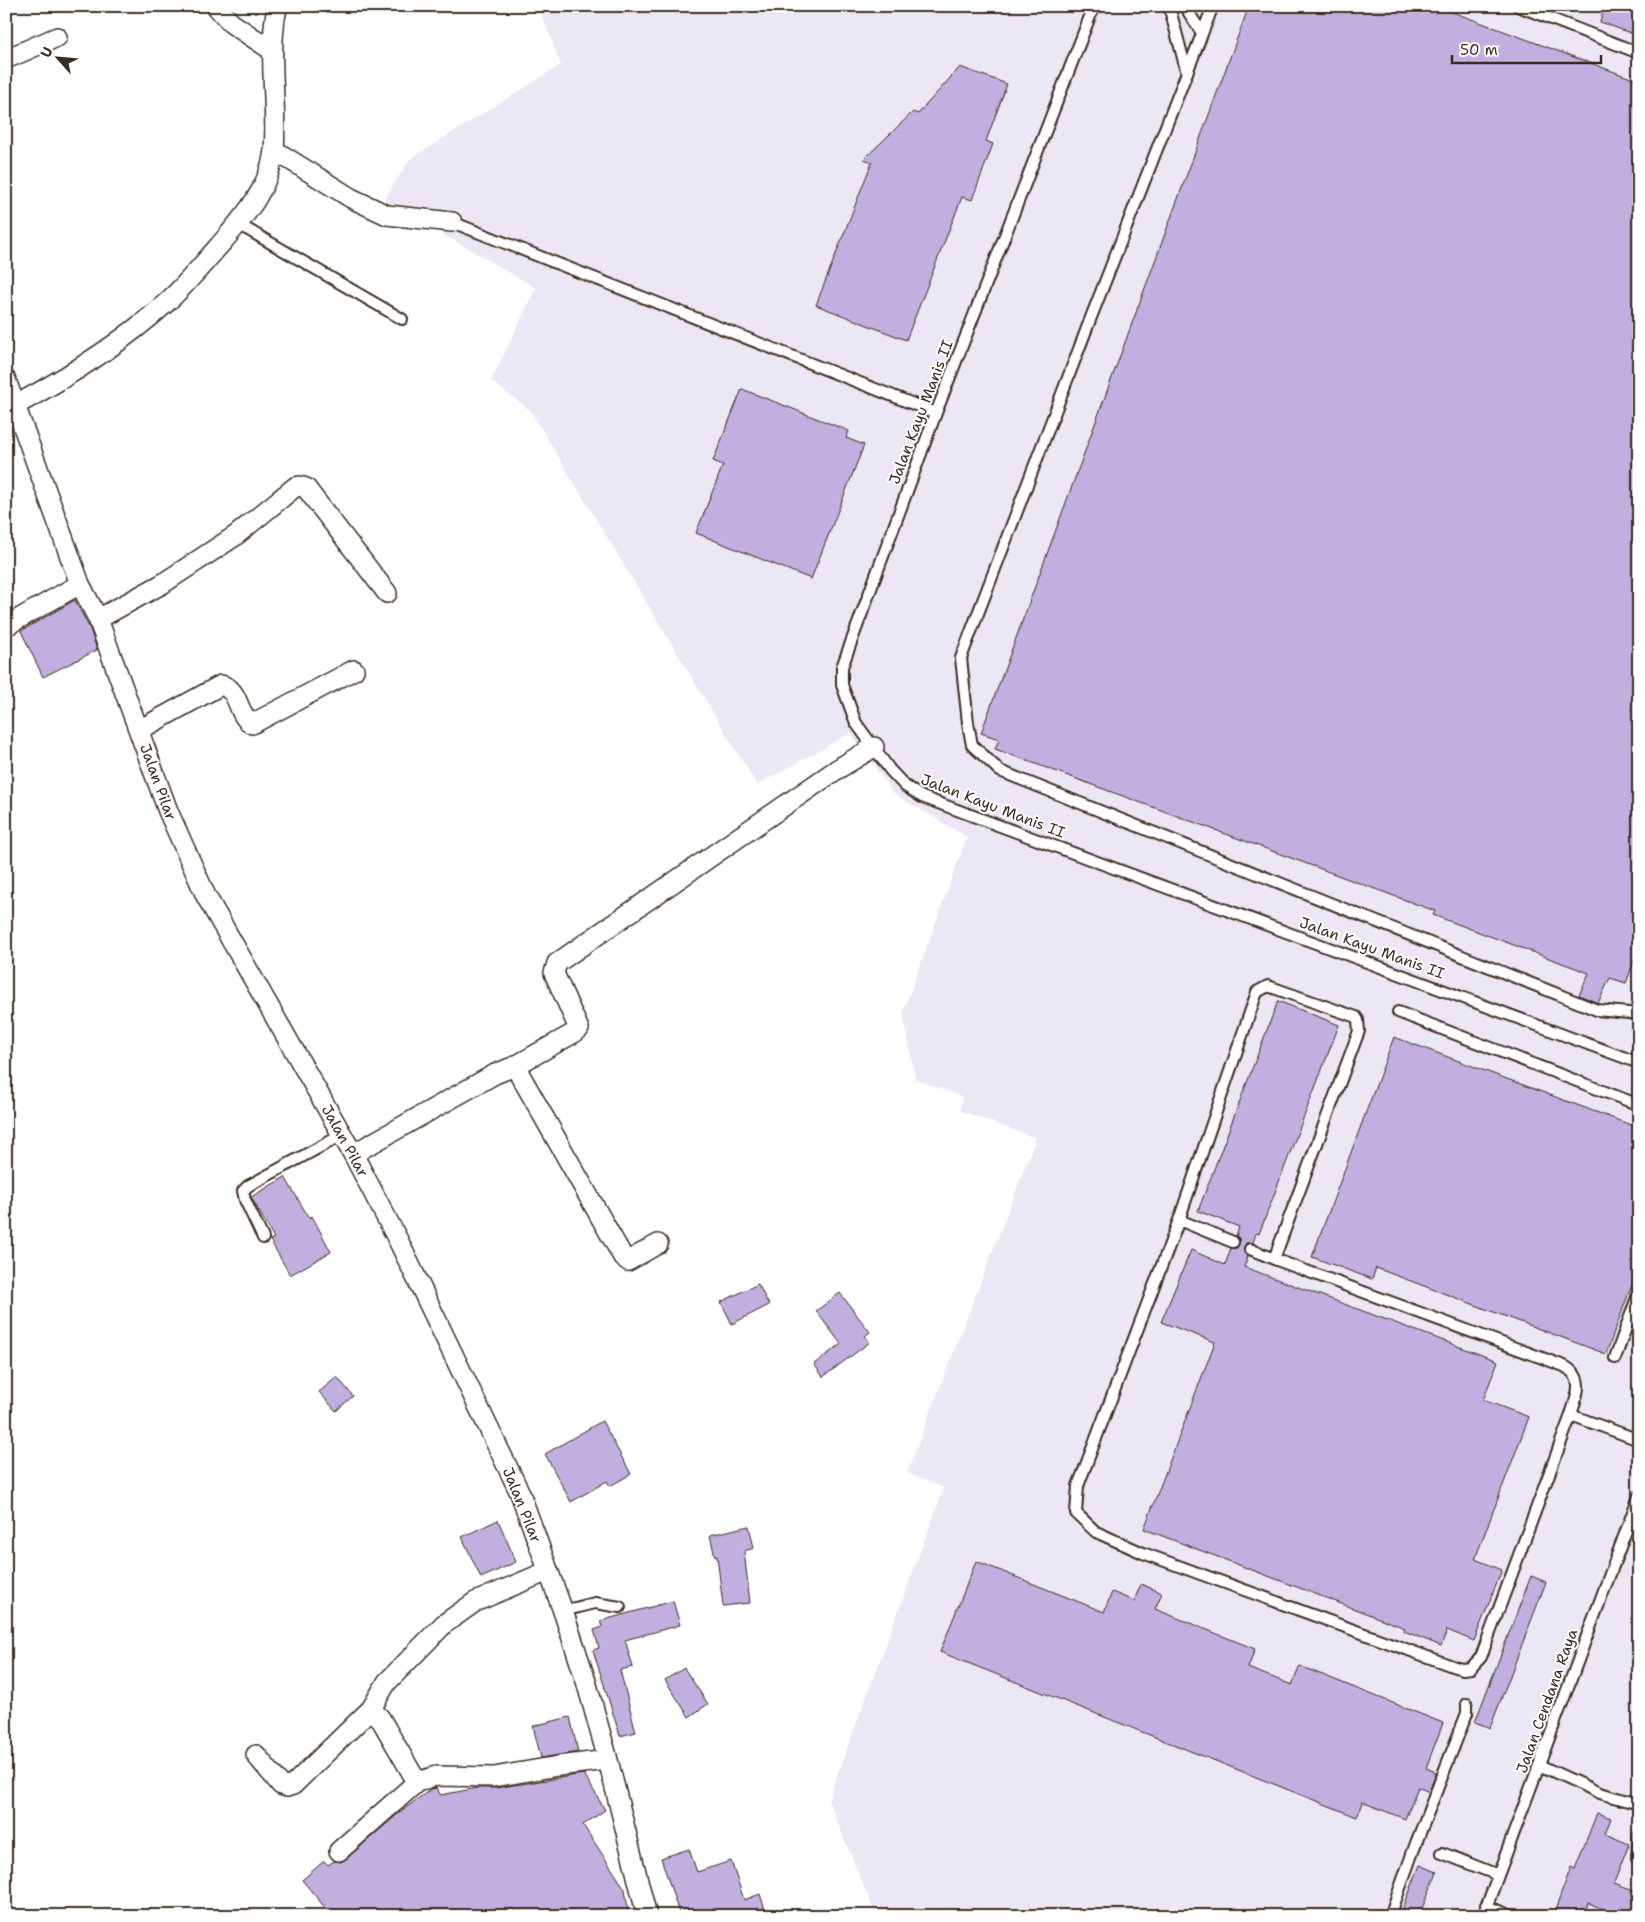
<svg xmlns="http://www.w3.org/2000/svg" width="1645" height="1922" font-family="'Shantell Sans',sans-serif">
  <rect width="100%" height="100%" fill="#fff"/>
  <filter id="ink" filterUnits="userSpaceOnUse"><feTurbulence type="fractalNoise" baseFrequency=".02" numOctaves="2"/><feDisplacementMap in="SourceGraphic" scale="10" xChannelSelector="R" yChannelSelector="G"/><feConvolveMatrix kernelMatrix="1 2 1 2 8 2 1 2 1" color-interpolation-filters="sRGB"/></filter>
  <g filter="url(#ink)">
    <path fill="#ece7f5" d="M538,6H1639V1916H876L828,1800L944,1488L907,1473L1036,1138L960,1111L962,1097L915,1079L903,1012L967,837L894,794L851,733L757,785L530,410L491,381L536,288L384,200L410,159L561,65Z"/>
    <path fill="#c1afdf" stroke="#3b2a1e" d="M1249,6H1436L1639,81V948L1626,983L1610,978L1598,1003L1579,995L1589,973L1433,915L1435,911L995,749L999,739L981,733Z
      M1605,6H1639V36L1600,22Z
      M960,67L1007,84L986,141L993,144L972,200L962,197L906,340L816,305L872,162L864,159L913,112L918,114Z
      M742,389L849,431L846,438L864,445L811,579L696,533L723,465L713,461Z
      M75,600L90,629L97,650L43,677L21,631Z
      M1278,1001L1339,1025L1259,1234L1256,1233L1253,1243H1246L1244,1247V1253L1248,1256L1244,1267L1498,1361L1483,1400L1529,1417L1475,1559L1502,1570L1474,1641L1447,1630L1441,1646L1404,1631L1405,1628L1144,1529L1215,1342L1161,1322L1191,1250L1225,1265L1231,1248H1237L1239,1244V1238L1236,1236L1239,1227L1198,1211Z
      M1394,1037L1639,1128V1266L1606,1354L1376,1268L1372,1279L1312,1257Z
      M285,1177L309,1218L312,1216L331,1252L290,1275L270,1240L274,1238L251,1197Z
      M758,1284L769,1305L732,1324L721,1302Z
      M840,1293L870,1332L865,1336L870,1342L823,1377L814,1364L841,1344L816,1311Z
      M337,1377L353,1396L336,1411L319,1392Z
      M602,1421L631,1474L610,1486L607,1481L571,1502L545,1454Z
      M498,1520L516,1562L481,1578L462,1537Z
      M749,1526L754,1548L744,1551L750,1603L723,1606L717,1556L715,1557L710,1535Z
      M976,1561L1104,1612L1112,1592L1134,1601L1141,1584L1162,1593L1155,1609L1255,1649L1248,1668L1292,1685L1300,1666L1443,1723L1426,1768L1436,1772L1429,1792L1418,1787L1405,1819L1362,1802L1357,1817L940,1652Z
      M1531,1576L1546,1582L1490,1728L1475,1722Z
      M673,1601L680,1625L625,1640L633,1667L620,1670L636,1732L620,1736L593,1650L599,1648L594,1630L602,1627L600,1621Z
      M684,1668L708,1704L689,1717L665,1680Z
      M570,1717L578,1752L541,1758L533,1726Z
      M584,1774L605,1810L583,1825L625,1889L629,1916H517L512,1908L499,1916H332L302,1880L324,1861L328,1865L334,1861L341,1862L346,1859L399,1813L431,1789L436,1788L441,1795L477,1788H496Z
      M1597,1813L1611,1818L1605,1834L1629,1844L1614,1883L1639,1892V1916H1621L1588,1903L1584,1916H1553L1571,1867L1575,1869Z
      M689,1849L697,1872L731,1861L744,1900L760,1894L767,1916H680L661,1858Z
      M1420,1865L1437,1872L1419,1916H1400Z"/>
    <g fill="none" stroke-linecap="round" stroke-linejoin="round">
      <g stroke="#3b2a1e" stroke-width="14">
        <path id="service" d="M1094,6L936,413L842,667V685L856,723L890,770L905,786L922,797L1639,1063
          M1169,6L1187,73
          M1187,6L1189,13L1202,33
          M1213,6L1090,320L961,658L968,723L972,745L1000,771L1597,1010L1639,1014
          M1518,6L1639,53
          M452,222L936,413
          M238,224L402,319
          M1398,1012L1639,1105
          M1179,1220L1257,992L1268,986L1356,1017L1358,1020L1359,1031L1274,1259L1564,1366C1587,1378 1576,1397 1571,1415L1639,1440
          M263,1238L245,1200L243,1191L248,1186L342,1135
          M1233,1242L1179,1220L1078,1486L1076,1513L1096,1532L1143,1553L1455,1667L1463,1669L1471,1668L1481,1657L1571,1415
          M1250,1249L1274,1259
          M1615,1358L1639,1292
          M563,1611L595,1603L620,1607
          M1539,1765L1600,1793L1639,1804
          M1639,1836L1637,1858L1639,1860
          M1442,1853L1498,1875
          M1486,1906L1512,1916
          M1390,1916L1416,1843L1467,1713V1704
          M1483,1916L1639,1496"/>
      </g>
      <g stroke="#3b2a1e" stroke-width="22">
        <path id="minor" d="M216,6L231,23L273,51
          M6,59L57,37
          M274,150L351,198L387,215L452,222
          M6,380L80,584L98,619L168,811L206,896L353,1154L398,1240L520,1493L563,1611L586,1681L608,1760L647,1916
          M16,405C66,378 124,341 166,303C185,286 201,266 218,247C243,218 270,189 274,150C277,114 271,76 273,40C274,28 274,17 278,6
          M98,619L162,584L235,536L295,487L300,486L306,488L387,593
          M6,626L80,584
          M139,730L221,685C241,690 236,715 252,724L354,670
          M515,1066L574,1033L579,1029L554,973L557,963L836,770L874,747
          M353,1154L495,1074L515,1066L623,1257L628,1261L658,1244
          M371,1709L380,1718L417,1782L436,1776L494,1777L558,1766L608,1760
          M256,1755L281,1785L287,1787L293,1785L371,1709L387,1682L444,1624L475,1602L548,1571
          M339,1851L417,1782"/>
      </g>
      <use href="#service" stroke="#fff" stroke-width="10"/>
      <use href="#minor" stroke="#fff" stroke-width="19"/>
    </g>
  </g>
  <g text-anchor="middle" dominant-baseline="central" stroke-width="4" stroke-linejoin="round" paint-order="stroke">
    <g font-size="15" fill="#3b2a1e" stroke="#fff">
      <text transform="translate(921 412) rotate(-69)">Jalan Kayu Manis II</text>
      <text transform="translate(158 782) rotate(70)">Jalan Pilar</text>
      <text transform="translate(993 806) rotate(21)">Jalan Kayu Manis II</text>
      <text transform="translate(1372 948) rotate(20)">Jalan Kayu Manis II</text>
      <text transform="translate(345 1141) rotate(61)">Jalan Pilar</text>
      <text transform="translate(522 1505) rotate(68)">Jalan Pilar</text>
      <text transform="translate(1547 1701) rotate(-70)">Jalan Cendana Raya</text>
    </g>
  </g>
  <rect width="1645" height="1922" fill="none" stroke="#fff" stroke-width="25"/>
  <rect x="12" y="12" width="1620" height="1897" fill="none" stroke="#3b2a1e" stroke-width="2" filter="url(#ink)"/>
  <g transform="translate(58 58) rotate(297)" stroke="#ffffff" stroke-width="4" paint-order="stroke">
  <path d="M0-4L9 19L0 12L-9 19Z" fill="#3b2a1e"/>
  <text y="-8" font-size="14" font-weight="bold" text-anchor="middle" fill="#3b2a1e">U</text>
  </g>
  <path d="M1452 55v8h149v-8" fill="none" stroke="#3b2a1e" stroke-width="2.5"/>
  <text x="1460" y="55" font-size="15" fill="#3b2a1e" stroke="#ffffff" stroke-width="4" paint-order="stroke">50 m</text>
</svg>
